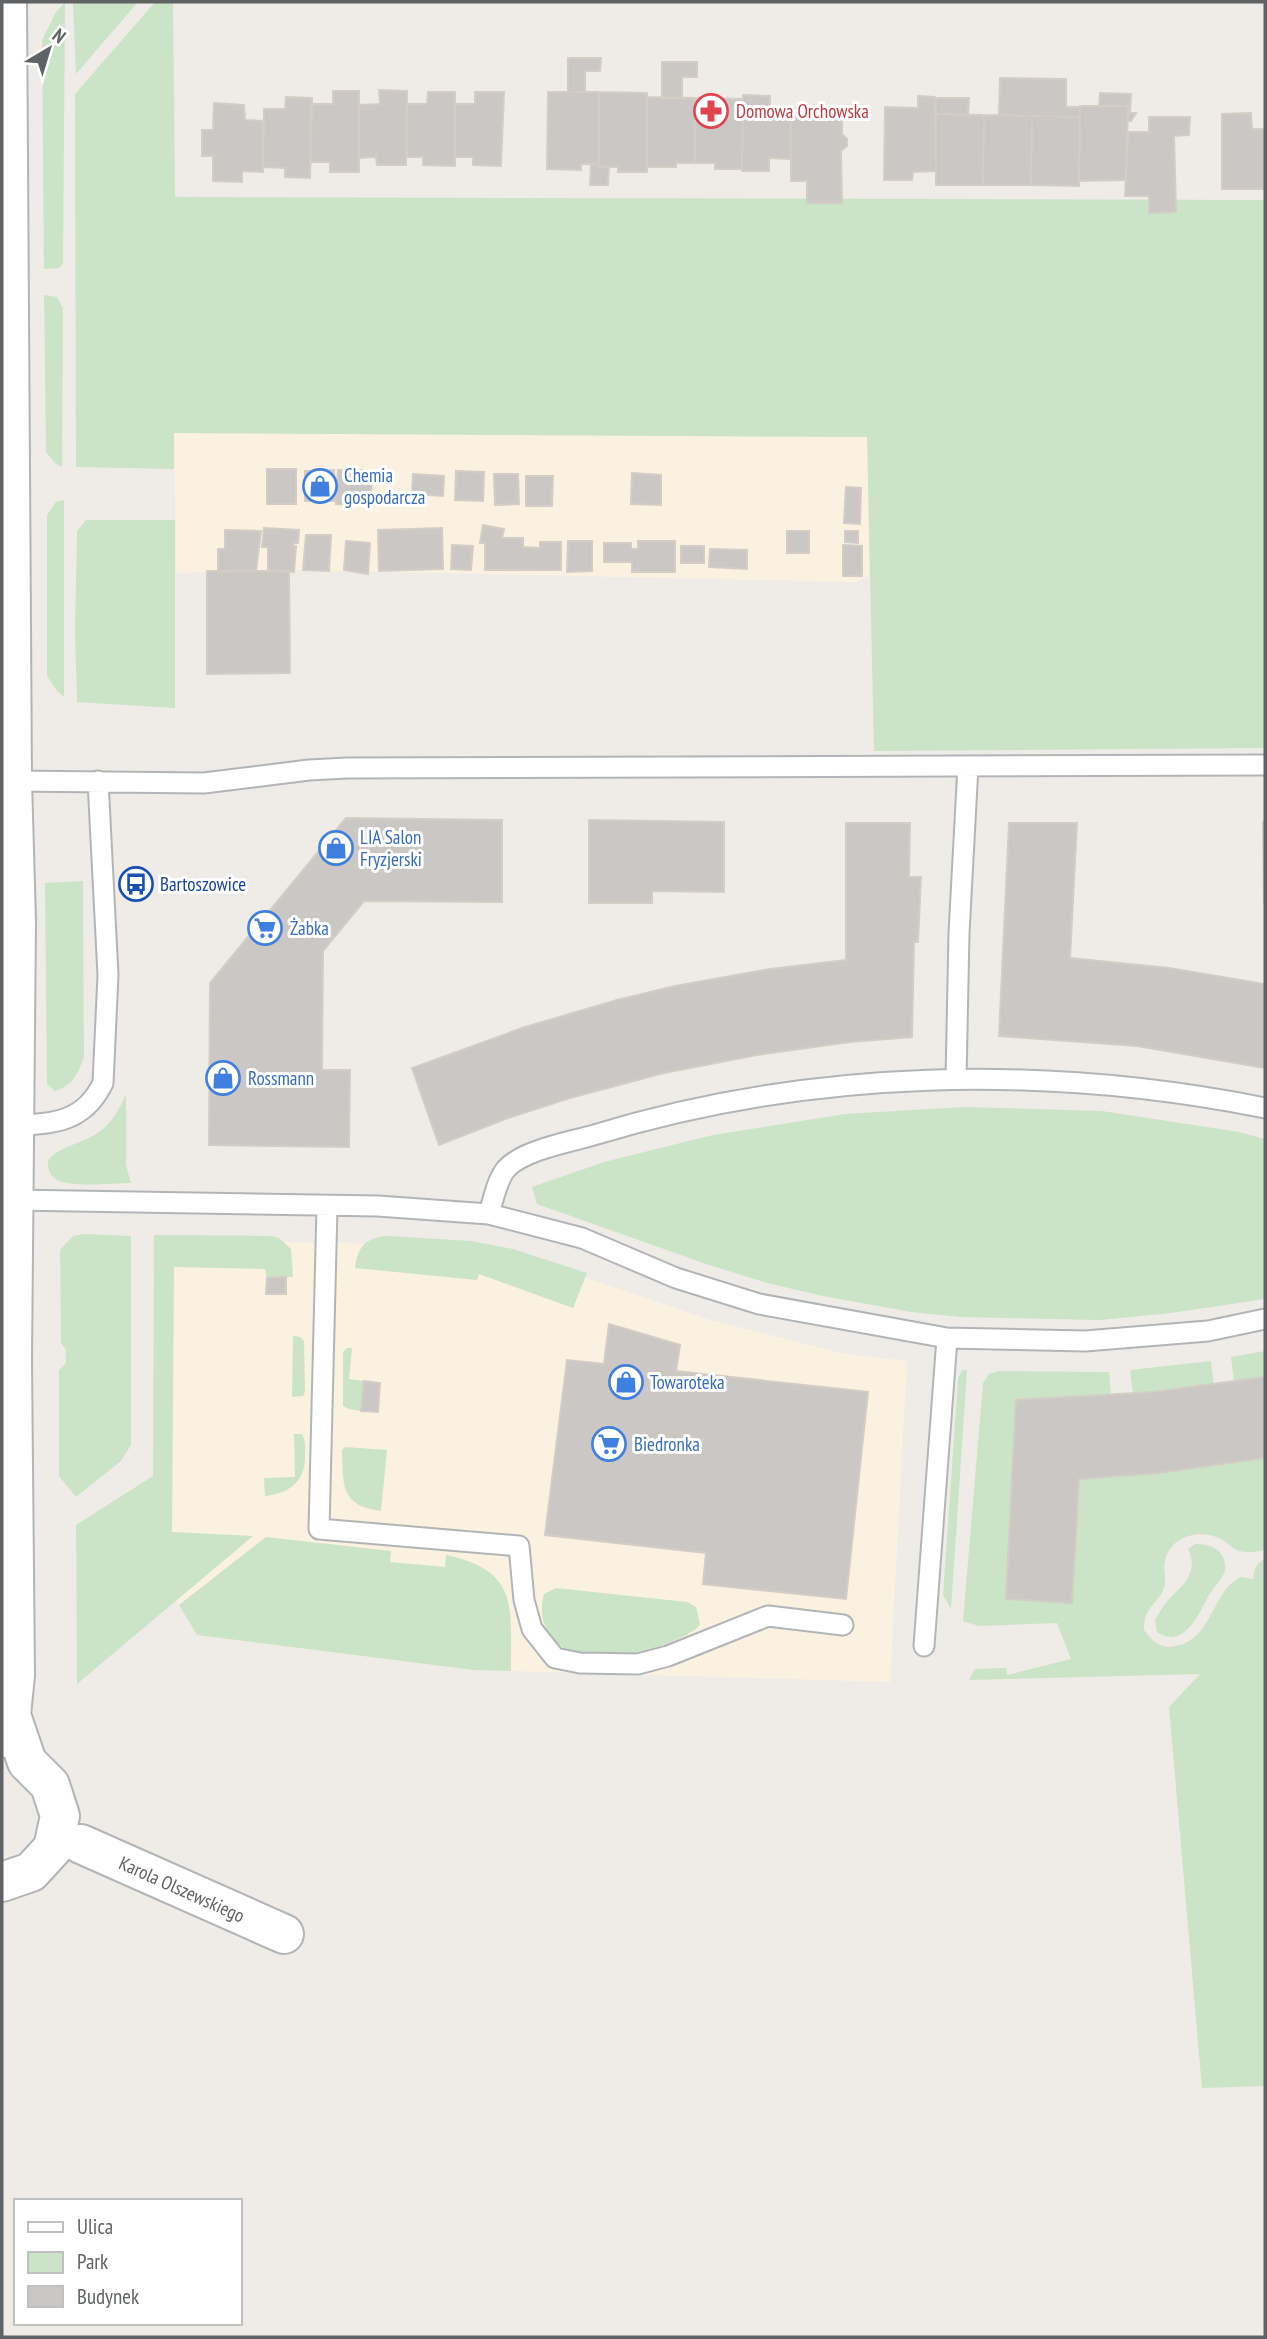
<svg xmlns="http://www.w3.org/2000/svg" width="1267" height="2339" font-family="'PT Sans Narrow',sans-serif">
  <rect width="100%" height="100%" fill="#efece7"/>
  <path fill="#faf1e1" d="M174,433L868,437L869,576L856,582L294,570L176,573Z
    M168,1240L494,1246L710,1320L845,1354L907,1361L890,1682L473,1670L197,1635L168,1586Z"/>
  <path fill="#cbe3c7" d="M65,2L63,264L59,268L44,269L42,40L56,12Z
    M73,2H138L76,74Z
    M155,2H173L175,197L1265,200V748L874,751L867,437L174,433V469L76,467L75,94Z
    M44,295L57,297L63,308L62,467L56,464L46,452Z
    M64,500V697L57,691L47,676V515L56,502Z
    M86,520H175V708L77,702L75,632L77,531Z
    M83,881L84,1057C78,1073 73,1086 55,1091L47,1084L45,883Z
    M126,1094V1165L131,1183C112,1183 73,1188 57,1180C49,1175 48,1169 48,1160C58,1149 68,1147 82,1141C106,1132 116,1117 126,1094Z
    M964,1107L1102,1111L1239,1132L1265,1139V1299L1171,1313L1100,1320L961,1317L911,1312L823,1296L767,1283L706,1264L537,1204L532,1187L604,1162L713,1135L845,1114Z
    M84,1234L131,1236V1445L121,1461L76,1497L59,1476V1370L66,1363V1350L61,1343L60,1250L73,1236Z
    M154,1235L271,1236L279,1238L291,1249L293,1277L267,1278L265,1269L174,1267L172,1532L253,1536L77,1684L76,1525L153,1476Z
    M388,1236L471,1241L513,1249L587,1273L573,1308L479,1274L477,1280L355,1268C358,1246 365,1238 388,1236Z
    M293,1336L300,1337L304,1341L305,1392L303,1396L292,1397Z
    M347,1348H352L349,1379L364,1381L361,1411L349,1409L343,1406V1352Z
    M1265,1351V1377L1234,1382L1231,1357Z
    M1211,1361L1214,1385L1133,1394L1130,1370Z
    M962,1370H967L951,1609L943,1595L958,1379Z
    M999,1371L1109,1372L1111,1395L1007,1599L1072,1602L1079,1479L1159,1473L1265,1458V1550C1258,1552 1246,1553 1239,1551C1232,1548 1227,1542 1221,1539C1200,1528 1170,1536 1165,1561C1163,1569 1166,1575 1165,1583C1163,1602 1143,1604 1144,1630C1152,1641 1160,1649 1175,1646C1213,1640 1211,1591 1241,1577L1253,1579C1254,1569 1256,1563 1265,1559V2086L1202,2088L1169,1707L1200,1674L969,1680L975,1669L1006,1668L1007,1675L1071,1659L1057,1623L979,1626L963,1621L983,1383L989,1374Z
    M294,1434H302C306,1441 305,1448 305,1456C306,1481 288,1494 265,1496L264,1478L295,1477Z
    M345,1447L387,1450L381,1511C340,1506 343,1484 342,1450Z
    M266,1537L391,1551L390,1562L445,1567L446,1555C521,1571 510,1608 511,1671L473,1670L197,1635L179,1605Z
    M1195,1544C1213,1544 1227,1552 1225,1571C1221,1580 1214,1587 1209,1595C1199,1614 1184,1650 1157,1632L1155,1620C1160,1611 1167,1600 1175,1593C1189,1580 1197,1568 1188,1549Z
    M556,1588L687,1602L696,1607L700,1624C694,1637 636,1655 621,1658C614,1659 606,1656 599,1656C590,1655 579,1655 572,1652C547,1642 537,1618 544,1594Z"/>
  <path fill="#cac7c4" stroke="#d3cdc6" stroke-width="2" d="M568,58H601L600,71H585V92H568Z
    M662,62H697V77H682V98H662Z
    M1000,78L1066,79V107H1080V117L999,115Z
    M379,90L407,91L406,165H377L376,157L359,158V105L380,104Z
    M333,91H359V172H330V162H310L311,104H333Z
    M428,92H455V166L423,165V157H407V104H427Z
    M475,92H504L501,166L473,165V157H455V104H475Z
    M548,92H599V164H581V170L547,169Z
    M599,92L647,93V172H618V167H599Z
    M1100,93L1131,94L1130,113H1136L1131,121H1128V106L1099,107Z
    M743,95L770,96V108H791L790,159L769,158V171H742Z
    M918,96L935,97L936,171L913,172L912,180H884L885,107L918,108Z
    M286,97L312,98L310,178L285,177V168L263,167L264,109H285Z
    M647,97L695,98V163H676V167H647Z
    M695,98L743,99L742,169H715V163H695Z
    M936,98H969L968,115L936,114Z
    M214,103L244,105L245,120L263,121V172L242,171V182L213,181V156H202V130H213Z
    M1080,106H1128L1126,180L1079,181Z
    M791,108H842V134L847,139V146L841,151L842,203H807V181H791Z
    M1251,113L1252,129H1265V189H1222V114Z
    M936,114L984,115L983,185H936Z
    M984,115L1032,116L1031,185H983Z
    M1032,116L1080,117L1079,186L1031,185Z
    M1149,117H1190L1189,135L1174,136L1176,212L1149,213V196H1125L1128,132H1149Z
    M591,164L609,167L608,185H590Z
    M267,469H296V504H267Z
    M334,470L335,501H305V471Z
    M338,470H372L371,505L336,504Z
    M456,471L484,472L483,501L455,500Z
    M632,473L661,475V505L631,504Z
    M413,474L444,476L443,496L412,494Z
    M494,474H518L519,504L495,505Z
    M526,476H553L552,506H526Z
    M846,487L861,488L860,524L844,523Z
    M483,525L504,529L502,538H523V547L540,548V542H561V570H485V543H480Z
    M264,528L299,530L298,543H294L293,546H296L294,572L268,571V547H262Z
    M442,528L443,569L379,571L378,530Z
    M225,530L261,531L256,571L218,572V549H225Z
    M787,531H809V553H787Z
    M845,531H858V543L845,542Z
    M306,535H331L329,571L303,570Z
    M346,541L370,543L368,574L344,570Z
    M568,541H592V571L567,572Z
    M638,541H675V572H632V562H604V543H631V549H638Z
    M452,545L473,546L471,570L451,569Z
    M843,545L862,546V576H843Z
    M681,546H704V563H681Z
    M710,549L747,550V569L709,567Z
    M207,571H289L290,673L207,674Z
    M346,818L502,820V902L364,901L323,951L322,1070H350L349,1147L209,1145L210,983Z
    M589,820L724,822V892L652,891V903H589Z
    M1263,822H1265V904H1264Z
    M846,823H910L909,877H921L918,942H914L912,1037L850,1042L757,1055L664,1073L570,1098L508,1118L439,1145L412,1068L525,1027L617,1000L675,986L770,969L846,960Z
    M1009,823H1077L1070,958L1169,968L1265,984V1068L1137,1046L999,1036Z
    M286,1277V1294H266L267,1278Z
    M609,1324L680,1345L676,1371L868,1392L846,1599L703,1584L706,1553L545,1535L567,1360L604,1364Z
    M1265,1377V1458L1159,1473L1079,1479L1072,1603L1006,1599L1016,1400L1153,1392Z
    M364,1381L380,1383L378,1412L361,1411Z"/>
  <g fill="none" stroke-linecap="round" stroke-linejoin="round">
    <g stroke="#b2b5b7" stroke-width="23">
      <path id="service" d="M12,781L204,783L309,770L347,768L1265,765
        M956,1079L959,933L968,766
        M15,1125C54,1124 84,1122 103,1083L108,975L98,781
        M13,1200L378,1206L489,1214L582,1238L676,1278L759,1304L947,1338L1085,1341L1208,1331L1265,1319
        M327,1207L319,1529L519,1546L524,1600L532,1629L555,1658L580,1663L638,1664L668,1656L768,1616L843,1625
        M489,1214C493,1200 497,1180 506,1169C523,1150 570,1142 594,1135C810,1069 1044,1064 1265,1108
        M924,1646L947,1338"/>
    </g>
    <g stroke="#b2b5b7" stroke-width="42">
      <path id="minor" d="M81,1844L284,1934"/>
    </g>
    <g stroke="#b2b5b7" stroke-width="42">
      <path id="tertiary" d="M2,1738L11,1715L15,1675L12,1361L16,921L12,781L7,2
        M2,1882L31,1872L53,1848L60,1816L50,1785L27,1762L11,1715"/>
    </g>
    <use href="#service" stroke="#fff" stroke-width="19"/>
    <use href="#minor" stroke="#fff" stroke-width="38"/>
    <use href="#tertiary" stroke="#fff" stroke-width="38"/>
  </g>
  <defs>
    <g id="pharmacy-ring" transform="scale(1.75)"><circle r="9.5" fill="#fff" stroke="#e0444e" stroke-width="1.5"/><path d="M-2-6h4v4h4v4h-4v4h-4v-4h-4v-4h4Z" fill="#e0444e"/></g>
    <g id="shop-ring" transform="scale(1.75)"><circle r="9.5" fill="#fff" stroke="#3f7fe0" stroke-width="1.5"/><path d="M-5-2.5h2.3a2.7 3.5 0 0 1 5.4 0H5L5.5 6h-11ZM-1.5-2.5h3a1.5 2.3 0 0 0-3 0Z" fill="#3f7fe0"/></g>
    <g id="bus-ring" transform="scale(1.75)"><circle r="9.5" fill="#fff" stroke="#1a4fb4" stroke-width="1.5"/><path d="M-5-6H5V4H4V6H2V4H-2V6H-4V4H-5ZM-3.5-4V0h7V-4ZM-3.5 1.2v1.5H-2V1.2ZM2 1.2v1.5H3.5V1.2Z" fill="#1a4fb4"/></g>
    <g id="supermarket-ring" transform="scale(1.75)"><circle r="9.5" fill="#fff" stroke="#3f7fe0" stroke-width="1.5"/><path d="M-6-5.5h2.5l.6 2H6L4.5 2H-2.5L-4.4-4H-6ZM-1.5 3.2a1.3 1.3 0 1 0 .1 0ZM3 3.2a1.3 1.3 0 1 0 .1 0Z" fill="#3f7fe0"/></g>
  </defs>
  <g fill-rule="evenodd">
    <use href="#pharmacy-ring" x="711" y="111"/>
    <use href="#shop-ring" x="320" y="486"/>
    <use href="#shop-ring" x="336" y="848"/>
    <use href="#bus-ring" x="136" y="884"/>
    <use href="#supermarket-ring" x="265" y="928"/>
    <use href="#shop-ring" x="223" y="1078"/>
    <use href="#shop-ring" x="626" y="1382"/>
    <use href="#supermarket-ring" x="609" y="1444"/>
  </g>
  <g text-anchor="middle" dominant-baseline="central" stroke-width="6" stroke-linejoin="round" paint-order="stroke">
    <g font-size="19" fill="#be3a42" stroke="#fff" text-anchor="start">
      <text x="736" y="111">Domowa Orchowska</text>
    </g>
    <g font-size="19" fill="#366cbe" stroke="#fff" text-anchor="start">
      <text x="344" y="475">Chemia<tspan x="344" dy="22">gospodarcza</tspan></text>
      <text x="360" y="837">LIA Salon<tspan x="360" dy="22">Fryzjerski</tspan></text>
      <text x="290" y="928">Żabka</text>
      <text x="248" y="1078">Rossmann</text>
      <text x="650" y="1382">Towaroteka</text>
      <text x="634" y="1444">Biedronka</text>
    </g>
    <g font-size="19" fill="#164399" stroke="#fff" text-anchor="start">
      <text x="160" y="884">Bartoszowice</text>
    </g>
    <g font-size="19" fill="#5f6365" stroke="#fff">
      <text transform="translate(182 1889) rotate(24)">Karola Olszewskiego</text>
    </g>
  </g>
  <rect width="1267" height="2339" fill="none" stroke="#5f6365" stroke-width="7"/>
  <rect x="14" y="2199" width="228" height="126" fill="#ffffff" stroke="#bfc1c1" stroke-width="2"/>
  <rect x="28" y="2222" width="35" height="10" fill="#ffffff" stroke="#bfc1c1" stroke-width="2"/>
  <text x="77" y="2234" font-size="21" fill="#5f6365">Ulica</text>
  <rect x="28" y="2252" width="35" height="21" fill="#cbe3c7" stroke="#bfc1c1" stroke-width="2"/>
  <text x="77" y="2269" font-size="21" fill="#5f6365">Park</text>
  <rect x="28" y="2286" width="35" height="21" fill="#cac7c4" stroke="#bfc1c1" stroke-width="2"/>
  <text x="77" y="2304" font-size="21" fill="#5f6365">Budynek</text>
  <g transform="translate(49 49) rotate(38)" stroke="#ffffff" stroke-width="5" paint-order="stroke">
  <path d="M0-5L12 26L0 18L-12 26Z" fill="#5f6365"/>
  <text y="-10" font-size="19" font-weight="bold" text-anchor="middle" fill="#5f6365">N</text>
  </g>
</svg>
